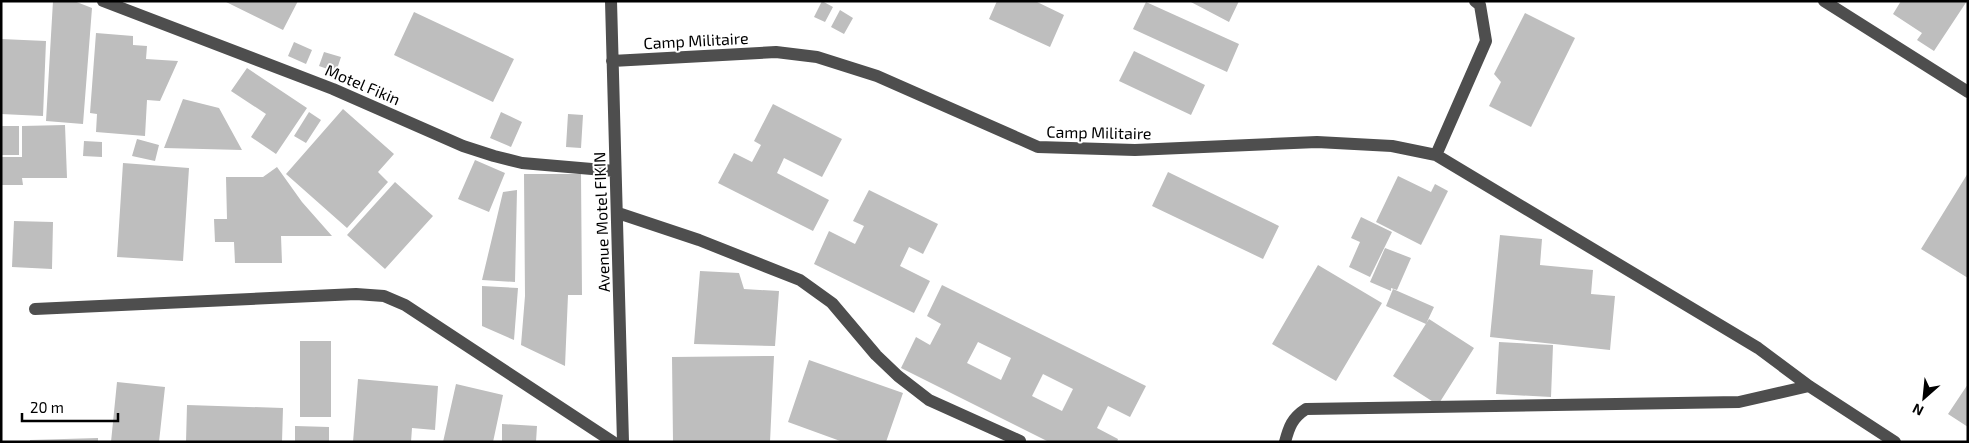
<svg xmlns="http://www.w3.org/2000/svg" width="1969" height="443" font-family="'Exo 2',sans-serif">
  <rect width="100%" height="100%" fill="#fff"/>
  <path fill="#bebebe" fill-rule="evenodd" d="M53,1H74L92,8L83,124L46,121Z
    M224,1H298L283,30Z
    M822,1L833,7L825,22L814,17Z
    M997,1H1035L1064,15L1050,47L989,19Z
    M1189,1H1239L1229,22Z
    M1901,1H1967L1934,51L1917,40L1922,33L1893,14Z
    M1146,2L1239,44L1227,72L1133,29Z
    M840,10L853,18L844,34L831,27Z
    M414,12L514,59L493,102L394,55Z
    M1525,13L1575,38L1531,127L1489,106L1501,82L1494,74Z
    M96,33L133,36V45L147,46L146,59L178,61L160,101L147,100L145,136L96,132L97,114L90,113Z
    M1,39L46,41L43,116L1,114Z
    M294,42L312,50L306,64L288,56Z
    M1134,51L1205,85L1191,115L1119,81Z
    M324,52L341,57L336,72L319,66Z
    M247,68L307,108L276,154L251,137L266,114L231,91Z
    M183,99L219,108L242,150L164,148Z
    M773,104L842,139L822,177L784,158L777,173L829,200L813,231L718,183L734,153L752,162L761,145L754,141Z
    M343,109L394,154L378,172L388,182L347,228L286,174Z
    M309,112L321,120L306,143L294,136Z
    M501,112L522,122L511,147L490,138Z
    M568,114L583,115L581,148L566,147Z
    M65,125L67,178H22L23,185H1V157H22V126Z
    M1,126H19V155H1Z
    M137,139L159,145L155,161L132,156Z
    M84,141L102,142V157L83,156Z
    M475,160L505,173L489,212L458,199Z
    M123,163L189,168L183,261L117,257Z
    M277,167L302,202L332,236H281L282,263H235L234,242H215L214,219H227L226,177H263Z
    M1168,172L1279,226L1263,259L1152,206Z
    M1968,173V278L1921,249Z
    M524,174H581L582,295H568L565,366L521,345L525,296Z
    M1398,176L1431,192L1435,184L1448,191L1421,245L1376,222Z
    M395,182L433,216L385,269L347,235Z
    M517,190L515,282L482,280L503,192Z
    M869,190L938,224L923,254L909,247L900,266L930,281L914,313L814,264L829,231L855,244L864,226L853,221Z
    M1361,217L1392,232L1370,277L1349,267L1360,242L1351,238Z
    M14,221L53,222L52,269L12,267Z
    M1500,235L1542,239L1540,265L1593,270L1591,294L1615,296L1610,350L1490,337Z
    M1385,248L1411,258L1397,290L1391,288V291L1370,282Z
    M1318,265L1382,303L1336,381L1272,344Z
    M700,271L739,273L744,289L779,291L775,346L694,344Z
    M942,285L1146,386L1130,417L1108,406L1097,428L1118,439L1117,442H1049L901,368L916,337L930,345L941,324L927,316ZM978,342L1011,358L1001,380L967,363ZM1043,374L1073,389L1062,411L1032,396Z
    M482,286L518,288L514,340L482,326Z
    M1393,289L1434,307L1426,324L1386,306Z
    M1429,319L1474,348L1438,405L1393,376Z
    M300,341H331V417H300Z
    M1499,342L1553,345L1551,397L1496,394Z
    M774,356L770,442H673L672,357Z
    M809,360L903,393L886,442H843L788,422Z
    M358,379L438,386L435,430L412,428L411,442H353Z
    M117,382L165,387L159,442H111Z
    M456,384L503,395L493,442H443Z
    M1968,384V427L1948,414Z
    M187,405L283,408L282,442H186Z
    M502,424L537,426L536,442H502Z
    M295,426L329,427V442H295Z
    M98,438V442H30V440Z"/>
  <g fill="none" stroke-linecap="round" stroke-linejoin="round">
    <path stroke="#4e4e4e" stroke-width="12" d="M103,1L333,89L463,146L494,156L522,163L615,171
      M611,1L623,442
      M1824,1L1968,92
      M612,61L776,52L817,57L877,76L1038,147L1135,150L1317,142L1392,146L1436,155L1486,41L1480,5L1475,1
      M1436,155L1758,348L1809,386L1895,442
      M618,213L699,240L800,280L832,303L876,355L898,376L929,400L1020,441
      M35,309L356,294L384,296L405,305L613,442
      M1285,442C1289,427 1292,418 1306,409L1739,402L1809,386"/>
  </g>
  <g text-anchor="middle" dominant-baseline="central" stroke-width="4" stroke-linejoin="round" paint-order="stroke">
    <g font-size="16" fill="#000" stroke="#fff">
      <text transform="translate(696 40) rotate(-3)">Camp Militaire</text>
      <text transform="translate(363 84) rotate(23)">Motel Fikin</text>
      <text transform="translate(1099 132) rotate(1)">Camp Militaire</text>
      <text transform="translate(601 222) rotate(-92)">Avenue Motel FIKIN</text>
    </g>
  </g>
  <rect width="1969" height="443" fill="none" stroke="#000000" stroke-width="5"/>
  <g transform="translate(1924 398) rotate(207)" stroke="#ffffff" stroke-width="4" paint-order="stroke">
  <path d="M0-4L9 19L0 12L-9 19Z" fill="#000000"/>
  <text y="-8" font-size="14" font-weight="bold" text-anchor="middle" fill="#000000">N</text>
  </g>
  <path d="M22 413v8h96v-8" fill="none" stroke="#000000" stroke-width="2.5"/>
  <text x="30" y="413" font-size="15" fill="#000000" stroke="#ffffff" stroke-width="4" paint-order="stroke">20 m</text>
</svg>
